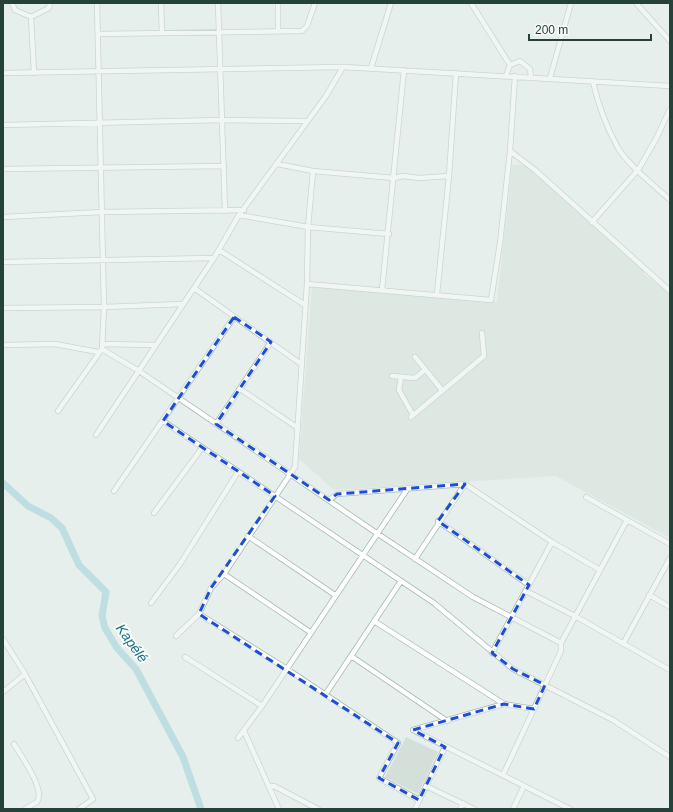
<svg xmlns="http://www.w3.org/2000/svg" width="673" height="812" font-family="Helvetica,sans-serif">
  <rect width="100%" height="100%" fill="#e6efeb"/>
  <path fill="#d4dfda" d="M512,165H526L645,270L644,274L670,293V538L556,476L334,490L299,459L312,287L497,302Z
    M406,737L438,752L418,794L385,777Z"/>
  <g fill="none" stroke-linecap="round" stroke-linejoin="round">
    <path stroke="#8ec9d4" stroke-width="7" d="M3,483L28,506L51,518L62,528L79,565L106,592L102,616L105,628L117,648L136,669L183,757L201,809"/>
    <g stroke="#a8b8b2" stroke-width="6">
      <path id="minor" d="M12,3L15,10L31,17
        M161,3L162,33
        M218,3L225,211
        M278,3V31
        M471,3L510,65
        M636,3L670,41
        M98,34L302,31L307,26L315,3
        M371,68L391,3
        M3,73L343,67L670,86
        M34,73L31,17L49,8L50,3
        M506,76L510,65L520,61L530,69L531,77
        M515,76L510,151L535,170L670,291
        M550,78L571,3
        M593,82C598,104 607,128 618,148C628,165 655,186 670,200
        M3,125L222,120L306,121
        M277,164L313,171L394,178L403,176L419,178L449,176
        M3,169L224,166
        M239,215L308,227L389,234
        M3,217L102,212L244,210
        M592,222L638,170L656,139L670,109
        M219,250L305,305
        M3,262L214,258
        M307,284L491,300L500,243L510,151
        M194,288L301,364
        M382,290L404,70
        M437,294L449,176L456,73
        M3,308L104,307L183,304
        M102,344L156,345
        M3,345L55,344L98,352
        M102,349L139,371L378,534L473,597L561,643
        M415,357L442,390
        M392,376L415,378L425,370
        M401,377L399,390L413,415
        M240,389L298,428
        M58,411L102,349L104,307L97,3
        M411,417L484,356L482,333
        M163,421L434,603L513,669L613,720L670,757
        M216,424L271,342
        M96,435L214,258L239,215L326,96L343,67
        M114,491L234,317
        M586,497L670,544
        M329,500L337,494L465,484L552,542L600,570
        M154,513L202,448
        M438,521L529,585
        M248,536L335,595
        M415,559L465,484
        M224,574L310,632
        M526,591L575,616L670,670
        M649,595L670,607
        M151,603L180,564L238,472
        M199,614L287,669L398,743L379,778L419,800
        M374,621L504,704L534,709
        M176,636L199,614L211,588L224,574L295,467L307,284L308,227L313,171
        M3,639L25,674L93,799L79,809
        M623,644L670,558
        M492,653L552,542
        M351,656L447,721
        M185,657L262,706
        M3,692L25,674
        M325,695L401,581
        M413,730L570,809
        M413,730L504,704
        M244,731L279,809
        M238,738L262,706L408,488
        M14,744C21,756 46,790 37,802L25,809
        M503,775L561,651V643L627,520
        M426,786L474,809
        M269,787L274,786L318,809
        M415,809L445,747
        M460,809L463,803
        M513,809L524,786"/>
    </g>
    <use href="#minor" stroke="#fff" stroke-width="4.5"/>
  </g>
  <path d="M0 0H673V812H0ZM234,317L271,342L216,424L329,500L337,494L465,484L438,521L529,585L492,653L513,669L545,685L534,709L504,704L413,730L445,747L419,800L379,778L398,743L199,614L211,588L275,496L163,421Z" fill="#e6efeb" fill-opacity=".55" fill-rule="evenodd"/>
  <path fill="none" stroke="#1d4ed8" stroke-width="3" stroke-dasharray="8 5" stroke-linejoin="round" d="M234,317L271,342L216,424L329,500L337,494L465,484L438,521L529,585L492,653L513,669L545,685L534,709L504,704L413,730L445,747L419,800L379,778L398,743L199,614L211,588L275,496L163,421Z"/>
  <g text-anchor="middle" dominant-baseline="central" stroke-width="4" stroke-linejoin="round" paint-order="stroke">
    <g font-size="14" font-style="italic" fill="#1c6f80" stroke="#f7fbf9">
      <text transform="translate(132 643) rotate(54)">Kapélé</text>
    </g>
  </g>
  <rect width="673" height="812" fill="none" stroke="#24423a" stroke-width="8"/>
  <path d="M529 34v6h122v-6" fill="none" stroke="#24423a" stroke-width="2"/>
  <text x="535" y="34" font-size="12" fill="#24423a" stroke="#f7fbf9" stroke-width="3" paint-order="stroke">200 m</text>
</svg>
